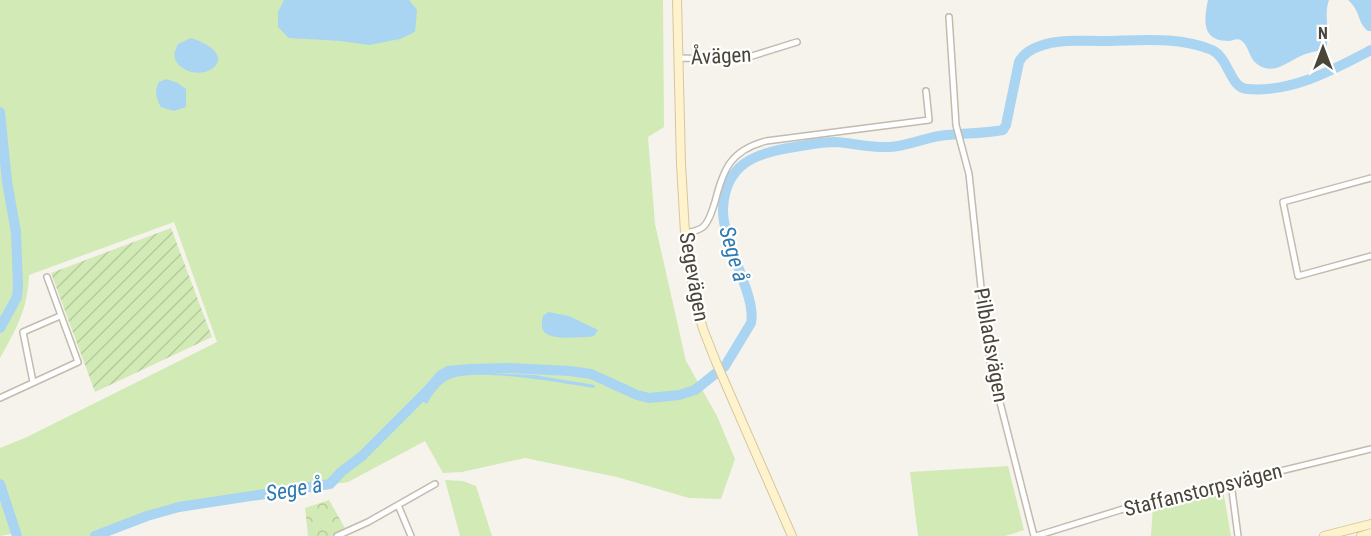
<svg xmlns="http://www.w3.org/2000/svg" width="1371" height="536" font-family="'Roboto Condensed',sans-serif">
  <defs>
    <pattern id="park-crowns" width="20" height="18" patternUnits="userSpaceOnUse" patternTransform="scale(1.5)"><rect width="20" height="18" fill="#d2eab5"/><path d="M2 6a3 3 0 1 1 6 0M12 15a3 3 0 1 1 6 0" fill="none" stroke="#b6ca9c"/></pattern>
    <pattern id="garden-furrows" width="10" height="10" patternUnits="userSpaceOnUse" patternTransform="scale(1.5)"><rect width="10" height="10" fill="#d2eab5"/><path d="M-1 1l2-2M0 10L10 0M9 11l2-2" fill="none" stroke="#b6ca9c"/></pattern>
  </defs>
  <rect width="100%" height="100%" fill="#f6f3ec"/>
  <path fill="#d2eab5" d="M0,0H663L664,127L648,137L655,224L686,361L717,416L735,459L721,499L689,498L617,477L525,458L462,472L443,473L425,441L348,482L179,507L147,516L95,536H17L16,533L0,536V448L27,437L217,342L174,222L29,275C28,308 16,330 0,358Z
    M1008,466L1024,530L1005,536H918L910,472Z
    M445,480L463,481L476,486L492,536H460Z
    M1223,490L1231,536H1151L1153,505Z"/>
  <path fill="url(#park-crowns)" d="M329,500L346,530L331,536H308L305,508Z"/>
  <path fill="url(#garden-furrows)" d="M171,228L212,337L95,392L51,273Z"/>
  <path fill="#a9d4f2" d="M284,0H409L417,10L415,32L400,39L369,45L341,41L289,38L278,27V12Z
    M1208,0H1329C1323,16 1331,32 1326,48C1320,51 1316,51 1309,53C1291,57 1276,78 1257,64C1249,58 1249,47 1242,41C1237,37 1233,41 1228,41C1201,41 1204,19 1208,0Z
    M1348,0H1371V31H1368C1357,23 1361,11 1348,0Z
    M191,38C248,57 201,87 179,65C172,58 174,52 178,44Z
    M166,79L178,83L186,89V107L174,111L161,107C156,98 154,91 159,82Z
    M548,312L569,316L598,330L594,336L589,337C578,337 548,341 543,330C541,326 542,320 543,316Z
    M460,372L534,375L595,385L594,388C562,383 482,368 452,378C441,382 432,394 427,404L422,401L442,378Z"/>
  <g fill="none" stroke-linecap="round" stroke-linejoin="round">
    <path stroke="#a9d4f2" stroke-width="10" d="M0,112L7,182L16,232L18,286L17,297L0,328
      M0,484L17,536
      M95,536L147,516L179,507L330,484L341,472L362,456L427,391L441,375L448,371L470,369L507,368L570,371L591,374L637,395L649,398L679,395L695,390L725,366L751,323C757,296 722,243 723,209C725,164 755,153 794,147C808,145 821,142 835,142C853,143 871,148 890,147C906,146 922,139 939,136C960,133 982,134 1003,130L1006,125L1019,62C1023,54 1031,49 1040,46C1058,39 1080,41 1099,41C1135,41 1177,35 1212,50C1229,58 1230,88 1247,89C1291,93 1333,70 1371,50"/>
    <g stroke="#c2bbae" stroke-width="8">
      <path id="street" d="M949,17L956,125L969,174L985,325L991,367L1034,536
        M679,58L715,59L752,56L797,42
        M1371,178L1283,202L1298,276L1371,256
        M685,233C691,232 698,231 703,227C710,221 712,210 715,202C723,169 731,150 766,141L929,120L926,91
        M33,382L23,332L60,316
        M0,398L78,362L47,277
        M1231,483L1238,536
        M398,505L411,536
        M337,536L368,522L435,484
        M1036,536L1120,510L1371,449"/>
    </g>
    <g stroke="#d6c79b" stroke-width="10">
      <path id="secondary" d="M677,0L681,164L685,233L695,299L703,329L716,362L792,536
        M1324,536L1371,524
        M1361,536L1371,533"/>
    </g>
    <use href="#street" stroke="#fff" stroke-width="5"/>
    <use href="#secondary" stroke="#fff3cd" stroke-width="8"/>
  </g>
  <g text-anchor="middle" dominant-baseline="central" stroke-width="4.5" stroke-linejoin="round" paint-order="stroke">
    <g font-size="21" fill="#4b4439" stroke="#fff">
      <text transform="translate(721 56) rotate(-3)">Åvägen</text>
      <text transform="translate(694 277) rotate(80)">Segevägen</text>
      <text transform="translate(991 345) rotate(80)">Pilbladsvägen</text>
      <text transform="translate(1203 490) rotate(-14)">Staffanstorpsvägen</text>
    </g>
    <g font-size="22" font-style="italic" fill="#2e7ab2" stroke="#fff">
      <text transform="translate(734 254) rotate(74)">Sege å</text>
      <text transform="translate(294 489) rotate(-10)">Sege å</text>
    </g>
  </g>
  <g transform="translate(1323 48)" stroke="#ffffff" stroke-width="4.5" paint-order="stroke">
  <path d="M0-4.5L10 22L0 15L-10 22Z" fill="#4b4439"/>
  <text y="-9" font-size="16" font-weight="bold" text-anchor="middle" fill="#4b4439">N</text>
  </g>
</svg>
